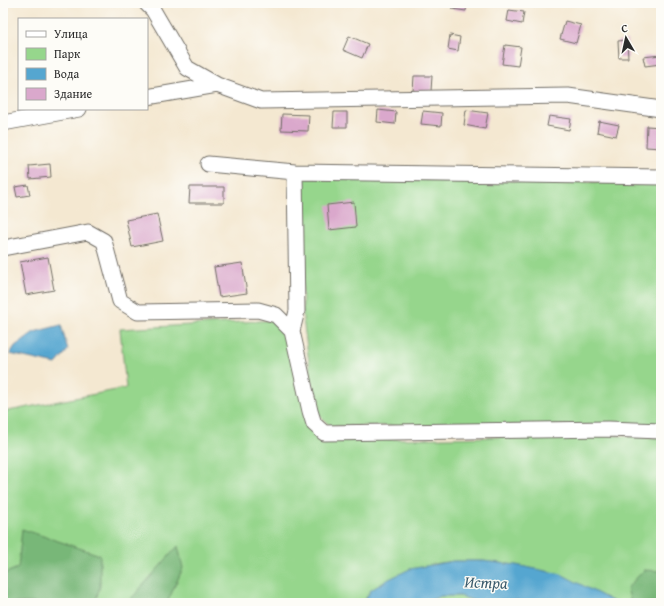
<svg xmlns="http://www.w3.org/2000/svg" width="664" height="606" font-family="'Gentium Book Plus',serif">
  <rect width="100%" height="100%" fill="#fdfcf7"/>
  <filter id="ink" filterUnits="userSpaceOnUse"><feTurbulence type="fractalNoise" baseFrequency=".025" numOctaves="2"/><feDisplacementMap in="SourceGraphic" scale="8" xChannelSelector="R" yChannelSelector="G"/><feConvolveMatrix kernelMatrix="1 2 1 2 8 2 1 2 1" color-interpolation-filters="sRGB"/></filter>
  <filter id="wash" filterUnits="userSpaceOnUse"><feTurbulence type="fractalNoise" baseFrequency=".012" numOctaves="4" result="noise"/><feDisplacementMap in="SourceGraphic" scale="16" xChannelSelector="R" yChannelSelector="G"/><feGaussianBlur stdDeviation="0.9" result="paint"/><feColorMatrix in="noise" values="0 0 0 0 0 0 0 0 0 0 0 0 0 0 0 0 0 1.4 0 .05"/><feComposite in="paint" operator="in"/></filter>
  <g filter="url(#wash)">
    <rect width="100%" height="100%" fill="#f4e8d1"/>
    <path fill="#96d68c" stroke="#60805c" d="M307,178L661,183V425L330,426L316,412L303,319L300,184Z
      M277,320L287,329L320,437L343,440L600,435L661,438V603H616L600,595L516,565L483,561H454L433,564L371,590L363,603H3V412L126,388L120,329Z
      M441,596H460L481,603H423Z"/>
    <path fill="#78b778" stroke="#527152" d="M22,529L100,555V586L95,603H3V574L18,568Z
      M178,546L183,568L167,603H129V601Z
      M644,570L661,571V603H631L627,588Z"/>
    <path fill="#55a6d0" stroke="#40687e" d="M61,325L68,350L56,364L10,354L15,346L34,332Z
      M453,561H483L516,565L561,574L616,603H518V600H498L485,603H481L460,596H441L423,603H363L371,590L389,579L410,569Z"/>
    <g id="blocks">
      <path fill="#daa8cc" d="M453,3H467L466,11L452,9Z
        M509,10L524,12L522,24L507,21Z
        M565,21L581,25L576,43L560,39Z
        M450,35L460,37L458,51L448,49Z
        M349,36L368,44L362,58L343,50Z
        M627,40L628,58H619L618,41Z
        M505,45L521,47L518,66L502,64Z
        M661,55V64L645,66L643,57Z
        M414,76H432L431,91H413Z
        M378,110L396,112L395,124L377,122Z
        M466,110L488,113L485,129L464,125Z
        M423,111L442,113L441,126L421,124Z
        M334,112H347V127H333Z
        M282,114L309,115L308,131L281,130Z
        M549,116L571,119L569,130L547,126Z
        M599,121L619,125L616,136L597,132Z
        M647,126L661,127V148L646,147Z
        M50,164L51,177L30,179L29,166Z
        M28,185L30,195L17,197L15,187Z
        M190,187H224V203H189Z
        M354,202L356,227L329,230L327,205Z
        M157,214L163,241L132,247L126,220Z
        M48,257L54,290L26,295L20,262Z
        M242,263L247,293L219,297L214,267Z"/>
    </g>
  </g>
  <g filter="url(#ink)">
    <use href="#blocks" fill-opacity="0" stroke="#716d65" stroke-width="1"/>
    <g fill="none" stroke-linecap="round" stroke-linejoin="round">
      <g stroke="#716d65" stroke-width="17">
        <path id="minor" d="M146,3L153,10L187,68L217,85
          M147,97L217,85L261,101L568,96L661,109
          M3,123L79,109
          M208,164L295,172L661,177
          M295,172L297,311L292,331L310,411L314,424L324,433L608,429L661,431
          M3,248L88,232L104,241L120,301L138,312L258,310L276,315L292,331"/>
      </g>
      <use href="#minor" stroke="#fff" stroke-width="15"/>
    </g>
  </g>
  <g text-anchor="middle" dominant-baseline="central" stroke-width="3" stroke-linejoin="round" paint-order="stroke">
    <g font-size="16" font-style="italic" fill="#3c5c6d" stroke="#fdfcf7">
      <text transform="translate(486 582) rotate(2)">Истра</text>
    </g>
  </g>
  <rect width="664" height="606" fill="none" stroke="#fdfcf7" stroke-width="16"/>
  <rect x="18" y="18" width="130" height="92" fill="#fdfcf7" stroke="#a9a8a5"/>
  <rect x="26" y="31" width="20" height="6" fill="#ffffff" stroke="#a9a8a5"/>
  <text x="54" y="38" font-size="12" fill="#2b2b2b">Улица</text>
  <rect x="26" y="48" width="20" height="12" fill="#96d68c" stroke="#a9a8a5"/>
  <text x="54" y="58" font-size="12" fill="#2b2b2b">Парк</text>
  <rect x="26" y="68" width="20" height="12" fill="#55a6d0" stroke="#a9a8a5"/>
  <text x="54" y="78" font-size="12" fill="#2b2b2b">Вода</text>
  <rect x="26" y="88" width="20" height="12" fill="#daa8cc" stroke="#a9a8a5"/>
  <text x="54" y="98" font-size="12" fill="#2b2b2b">Здание</text>
  <g transform="translate(626 38) rotate(351)" stroke="#fdfcf7" stroke-width="3" paint-order="stroke">
  <path d="M0-3L7 15L0 10L-7 15Z" fill="#2b2b2b"/>
  <text y="-6" font-size="11" font-weight="bold" text-anchor="middle" fill="#2b2b2b">С</text>
  </g>
</svg>
